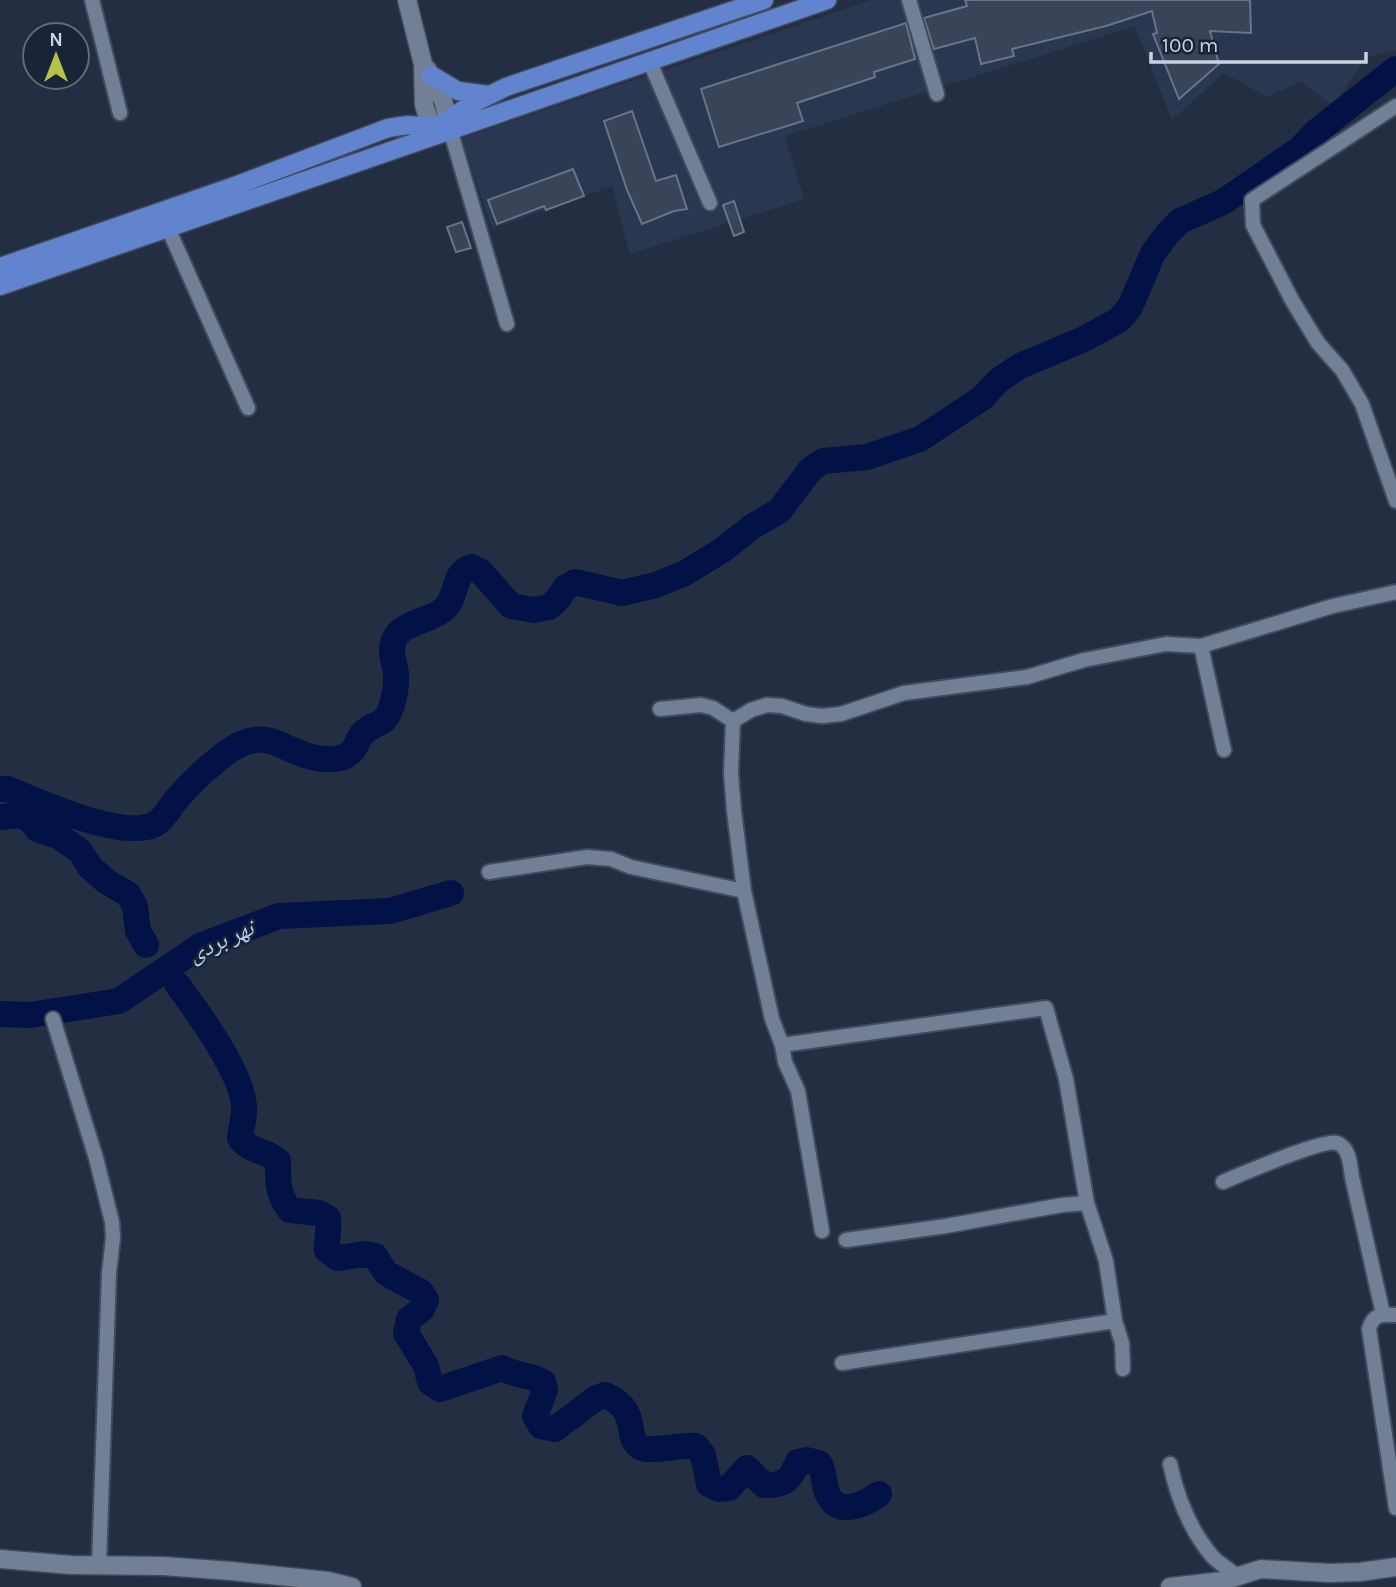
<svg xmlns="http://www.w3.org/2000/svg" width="1396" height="1587" font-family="Karla,'Noto Naskh Arabic',sans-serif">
  <rect width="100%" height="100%" fill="#242e42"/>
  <path fill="#2b3751" d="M872,0H1396V51L1367,57L1333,105L1300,82L1267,97L1224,73L1172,120L1135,26L785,136L804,199L630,254L612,186L492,229L462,138Z"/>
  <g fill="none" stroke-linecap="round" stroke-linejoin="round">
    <path stroke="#021246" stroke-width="26" d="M0,789H8C39,802 124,841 155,824C163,820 170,807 176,800C186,788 198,776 210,766C223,755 238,742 255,740C268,738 279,744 290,749C306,757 336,766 351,752C356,748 358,739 362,734C368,727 378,725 384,720C393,711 397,686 396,674C395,664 390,653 393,643C398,622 430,622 444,609C459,596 451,574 471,567L481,572L511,606L534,610L549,607L558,599L566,587L575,582L622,593L656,585L685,573L721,551L753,526L779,511L811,469L823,461L867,457L920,439L982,398L999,380L1020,366L1084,339L1119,320L1130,307L1153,253L1168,233L1180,221L1223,202L1300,149L1316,132L1396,69
      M0,817L22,815L33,823L37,829L60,837L80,851L90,867L107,882L128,894L135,906L138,931L146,945
      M177,984C197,1011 242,1072 244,1106C245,1116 241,1128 240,1138C249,1152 267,1150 278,1161C278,1181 277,1194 290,1210L319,1213L328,1218C330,1229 326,1239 327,1250L338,1258L365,1254L375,1256L386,1273L421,1292L426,1300L422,1309L409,1319L406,1333L426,1366L430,1382L440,1389L502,1368C516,1376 529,1374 543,1382L545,1390L535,1416L541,1426L555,1429L596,1398L605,1395C642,1411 623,1436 640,1447C650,1453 682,1444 696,1446L703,1455L709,1484L718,1489L729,1488L747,1468L764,1485C785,1486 790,1480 798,1462L807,1460L819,1463C824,1471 823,1476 825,1485C831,1518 860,1508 879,1494
      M0,1014L30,1015L119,1001L200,946L279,916L390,911L451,893"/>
  </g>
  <path fill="#394459" stroke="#68748c" stroke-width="2" d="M965,0H1250L1251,33L1210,31L1219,64L1179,99L1153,34L1157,33L1152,11L1106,26L1012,49L1014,56L981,64L975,38L934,49L924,18L967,6Z
    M906,23L915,59L874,72L875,77L797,103L803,121L719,147L701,89Z
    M632,111L656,181L676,175L687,209L674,211L642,224L627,190L604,121Z
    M573,169L584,196L546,210L544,206L497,224L488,200Z
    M734,201L744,232L734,236L723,205Z
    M462,222L471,248L456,252L447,227Z"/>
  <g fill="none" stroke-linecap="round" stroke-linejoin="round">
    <g stroke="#424b5b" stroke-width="18">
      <path id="minor" d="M92,0L120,113
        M909,0L937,94
        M649,60L710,203
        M1396,106L1252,200L1253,225L1293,302L1318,343L1342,370L1362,404L1396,501
        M450,129L507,324
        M168,228L248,408
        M1201,646L1224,750
        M660,709L701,705L713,708L733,721
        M733,721L751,710L767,705L782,706L806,714L822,716L841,714L904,693L1027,677L1084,660L1166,644L1201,646L1333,606L1396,592
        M733,721L731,773L734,811L744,891L772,1019L782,1045L785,1062L798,1091L822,1231
        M489,872L587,857L611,859L631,867L744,891
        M53,1019L96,1158L112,1222L113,1238L109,1273L99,1565
        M782,1045L1046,1008L1066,1079L1087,1203L1106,1261L1115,1321L1122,1343L1123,1369
        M1223,1182C1241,1174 1323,1139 1337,1143C1350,1148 1350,1165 1352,1177L1383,1314
        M846,1240L946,1226L1062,1205L1087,1203
        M1396,1315C1382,1314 1373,1314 1369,1329L1396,1508
        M842,1363L1115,1321
        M1170,1464C1177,1496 1190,1530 1212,1556C1219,1564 1230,1569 1237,1577"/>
    </g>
    <g stroke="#424b5b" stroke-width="21">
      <path id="tertiary" d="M407,0L423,64L424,105L434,135
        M427,69L443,100L450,129
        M0,1559L71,1565L163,1566L231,1571L328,1581L352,1587
        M1170,1587L1223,1581L1261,1569L1329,1573L1360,1572L1396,1567"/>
    </g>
    <g stroke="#424b5b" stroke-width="21">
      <path id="primary" d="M431,75L458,91L489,95
        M0,267L232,187L388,128L408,125L431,127L439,125L472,104L506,87L764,0
        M0,286L827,0"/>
    </g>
    <use href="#minor" stroke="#737f97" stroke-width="14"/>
    <use href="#tertiary" stroke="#737f97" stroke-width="18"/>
    <use href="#primary" stroke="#6284cf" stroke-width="18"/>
  </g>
  <g text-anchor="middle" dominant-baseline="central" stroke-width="5" stroke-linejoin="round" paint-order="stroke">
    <g font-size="23" font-style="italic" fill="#bbccef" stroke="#1a2437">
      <text transform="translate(221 941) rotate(-25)">نهر بردى</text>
    </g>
  </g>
  <g transform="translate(56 56)"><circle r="33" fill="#1a2437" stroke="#616a7a" stroke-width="2"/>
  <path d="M0-5L12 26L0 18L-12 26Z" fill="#b6c148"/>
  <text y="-10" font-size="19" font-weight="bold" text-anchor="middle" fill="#cbd2df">N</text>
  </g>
  <path d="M1151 52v10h215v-10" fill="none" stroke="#cbd2df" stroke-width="3.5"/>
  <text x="1162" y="52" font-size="21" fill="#cbd2df" stroke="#1a2437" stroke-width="5" paint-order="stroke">100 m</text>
</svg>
